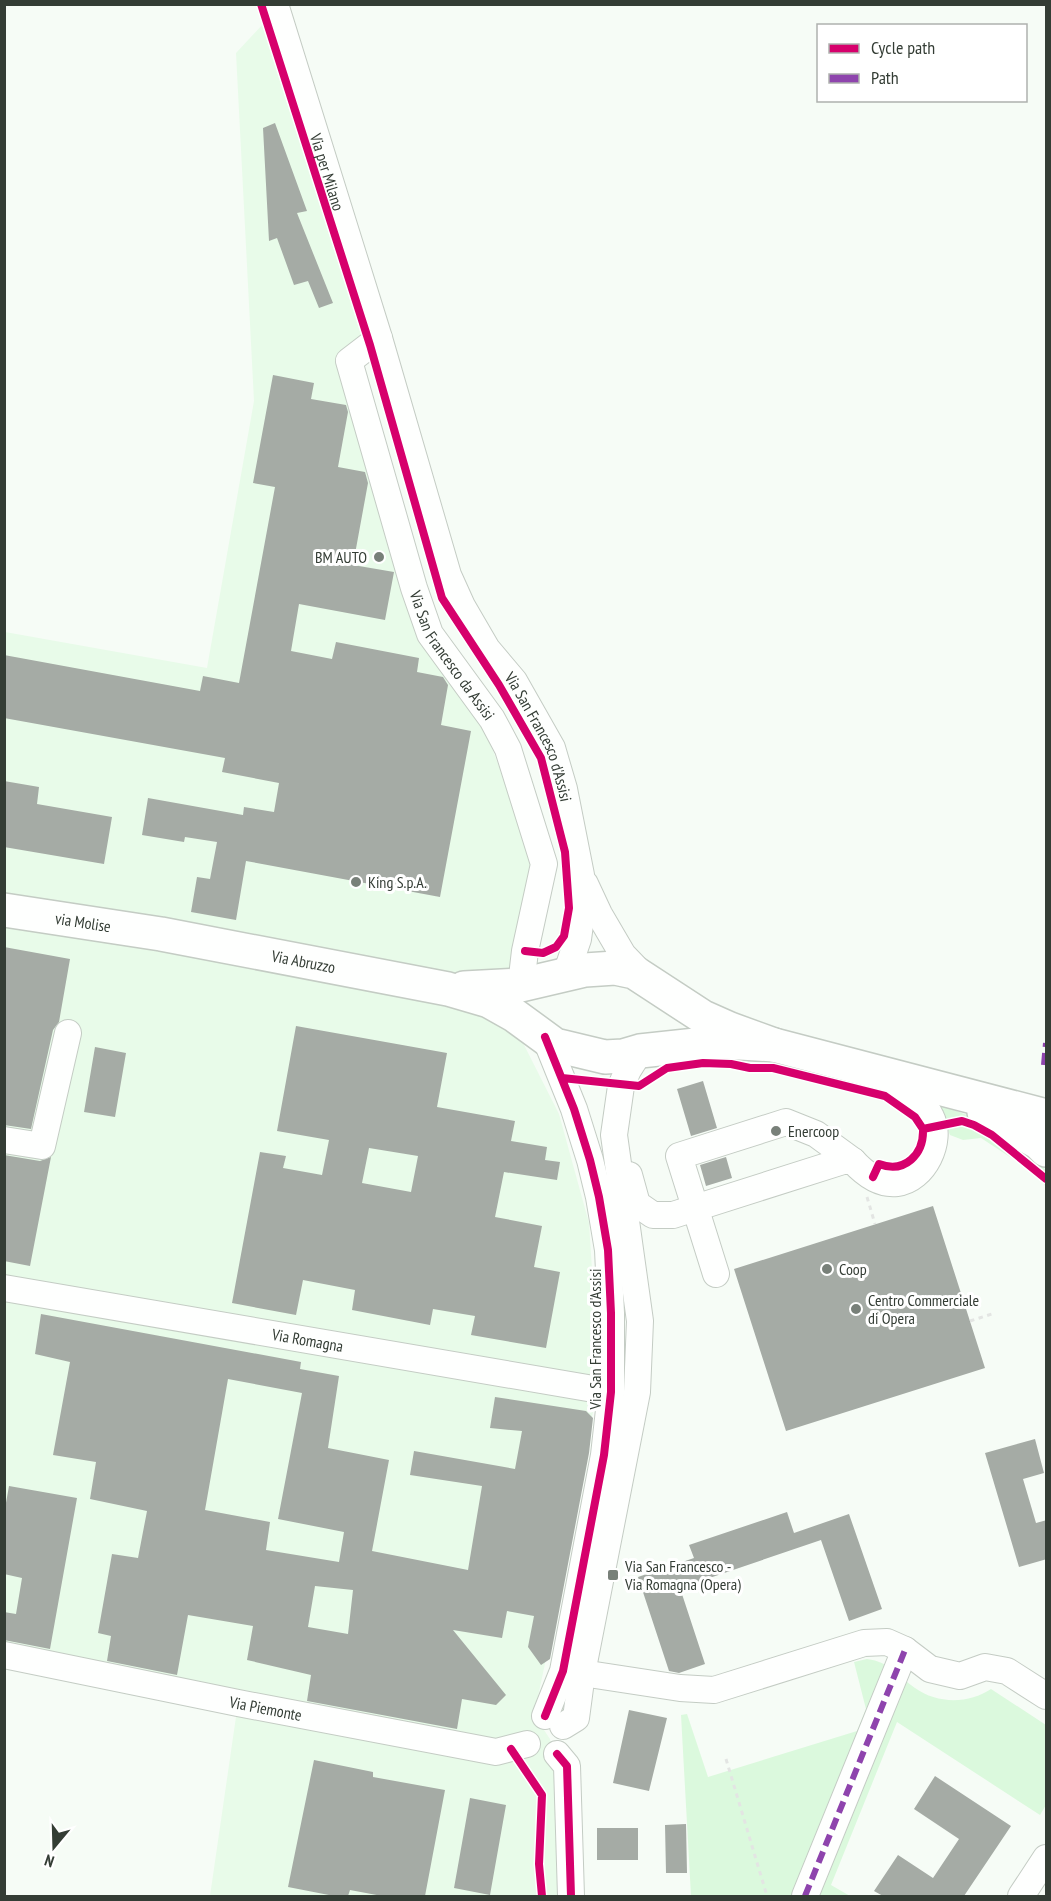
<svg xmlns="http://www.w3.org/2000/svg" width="1051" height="1901" font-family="'PT Sans Narrow',sans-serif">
  <rect width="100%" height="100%" fill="#f6fcf6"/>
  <path fill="#e8fbe9" d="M277,9L379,338L349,361L415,620L477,708L536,865L519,1035L559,1114L589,1223L599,1377L567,1561L534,1715L550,1739L552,1752L563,1787L567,1896H210L238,1703L5,1665V632L207,668L254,401L236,53Z"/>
  <path fill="#dbf9dd" d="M938,1104L975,1118L1002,1132L1046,1170V1187L1036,1174L981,1138L963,1140L950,1135Z
    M867,1659C890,1662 897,1675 915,1688C937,1704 969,1704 991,1689L1046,1725V1805L1040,1815L897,1722L831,1885L850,1896H691L681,1715L687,1714L708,1777L857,1731L866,1709L854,1662Z"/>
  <path fill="#a5aba5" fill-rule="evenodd" d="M275,123L307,211L297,213L333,303L319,308L308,281L294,285L277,238L269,241L263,128Z
    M273,375L314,383L311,399L346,405L348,412L338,467L365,472L368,483L353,565L394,572L385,620L299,604L291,651L332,659L336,642L419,658L417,672L443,677L448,685L441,725L471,731L440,897L246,861L236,920L191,912L197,877L210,879L217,842L185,837L184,842L142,835L148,798L243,815L244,807L274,812L279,783L222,772L225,758L4,718V655L200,691L203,676L239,683L275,487L253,483Z
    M4,781L39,787L37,804L112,817L104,864L4,847Z
    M4,947L70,959L59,1022L53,1030L31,1129L4,1125Z
    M296,1026L447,1053L437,1107L515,1121L511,1141L547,1147L545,1160L560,1162L557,1180L504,1172L495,1217L542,1226L534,1267L560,1272L546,1348L471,1335L475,1316L433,1309L430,1325L352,1310L355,1290L303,1280L296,1315L232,1303L260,1152L286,1156L283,1168L322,1175L329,1140L277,1131ZM369,1148L418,1156L411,1192L362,1183Z
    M95,1047L126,1053L115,1117L84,1112Z
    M703,1081L717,1128L691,1136L677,1089Z
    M4,1155L40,1161L51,1157L30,1266L4,1261Z
    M726,1157L732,1178L706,1186L700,1165Z
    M933,1206L985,1368L786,1431L734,1269Z
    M41,1314L301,1362L300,1369L339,1376L328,1448L389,1460L372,1551L468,1570L482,1486L410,1475L414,1451L515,1469L522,1431L490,1428L495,1397L586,1411L593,1418L589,1453L550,1659L541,1665L528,1647L534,1616L507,1611L502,1638L453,1630L506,1695L496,1705L462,1699L457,1729L307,1701L311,1675L247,1660L253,1626L188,1615L177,1675L107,1661L111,1636L98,1633L112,1554L138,1558L147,1511L90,1499L96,1462L53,1455L70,1362L35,1354ZM228,1379L302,1393L278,1519L344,1532L339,1562L266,1550L270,1522L205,1510ZM315,1586L353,1590L348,1634L308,1627Z
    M1035,1439L1044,1473L1023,1479L1036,1523L1047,1520V1559L1019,1567L985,1453Z
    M9,1486L77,1498L50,1649L4,1640V1612L16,1614L22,1578L4,1574V1514Z
    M787,1512L794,1533L849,1514L882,1609L849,1621L821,1540L680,1588L705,1664L679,1673L669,1671L638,1577L694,1558L689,1545Z
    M629,1710L667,1718L649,1791L613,1783Z
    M314,1760L373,1772V1777L445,1790L425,1896H382L350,1890L348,1896H334L288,1887Z
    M935,1776L1011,1826L964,1896H883L874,1891L898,1855L933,1878L959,1839L914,1809Z
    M470,1798L506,1805L490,1895L454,1888Z
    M686,1824L687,1873H666L665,1825Z
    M597,1828H638V1860H597Z"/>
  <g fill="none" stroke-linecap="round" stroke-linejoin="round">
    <g stroke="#c4ccc4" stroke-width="28">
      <g id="minor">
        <path id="s1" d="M275,4L379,338L448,575L462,606L487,649L514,681L552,748L564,789L581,875V917L578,939L566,974"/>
        <path id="s2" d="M379,338L349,361L414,588L430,634L492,719L508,749L544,864L525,951L521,985"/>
        <path d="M585,884L599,914L623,955L646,979"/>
        <path d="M4,1140L42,1146L68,1033"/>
        <path d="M629,1175L637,1204L653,1215H673L843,1161H853C864,1173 880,1185 897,1183C924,1180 943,1141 931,1117C923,1100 906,1091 891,1080"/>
        <path d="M716,1274L679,1156L786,1122L816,1134L853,1161"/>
        <path id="s3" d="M4,1288L611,1392"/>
        <path id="s4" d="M4,1655L238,1703L496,1752L527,1744"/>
        <path d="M582,1673L680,1688L714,1690L864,1643L887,1642L905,1650L930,1669L960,1676L985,1667L1007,1671L1046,1696"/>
        <path d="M545,1716L563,1671L604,1455L611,1392V1313L608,1250L599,1197L590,1160L574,1109L545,1037"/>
        <path d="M563,1726L576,1718L582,1673L637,1392L640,1321L614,1135L621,1086L628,1070L640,1051"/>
        <path d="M557,1754L567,1766L571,1896"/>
        <path d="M805,1896L905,1650"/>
        <path d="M1021,1896L1046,1858"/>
      </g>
    </g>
    <g stroke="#c4ccc4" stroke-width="36">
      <g id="major">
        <path id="s5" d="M4,910L161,934L448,989L489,1001L514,1015L555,1045L605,1057L623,1056L640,1051L724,1042L774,1045"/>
        <path d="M464,988L521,985L585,970L615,968L634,972L703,1017L730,1029L774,1045L1046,1116"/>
        <path d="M984,1112L1039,1143L1046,1150"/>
      </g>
    </g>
    <path stroke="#e3e5e3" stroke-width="3" stroke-dasharray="4.5 4.5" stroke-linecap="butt" d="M867,1197L875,1224
      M970,1321L995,1313
      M726,1759L767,1896"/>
    <use href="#minor" stroke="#fefffe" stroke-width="26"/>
    <use href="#major" stroke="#fefffe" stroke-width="33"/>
    <path stroke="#8e44ad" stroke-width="6" stroke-dasharray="12 6" stroke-linecap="butt" d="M1044,1065L1046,1043
      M805,1896L905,1650"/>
    <g stroke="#fff" stroke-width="11">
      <path id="cycleway" d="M261,4L370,345L442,598L499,685L541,758L565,852L569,908L564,936L556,947L543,953L525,951
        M562,1078L639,1086L667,1068L703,1063L731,1064L750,1068H773L885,1096L915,1117L923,1129
        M873,1177L879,1164C905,1174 924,1154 923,1129L962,1121L974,1125L992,1135L1046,1179
        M545,1716L563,1671L604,1455L611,1392V1313L608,1250L599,1197L590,1160L574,1109L545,1037
        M511,1749L542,1795L539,1864L542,1896
        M557,1754L567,1766L571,1896"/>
    </g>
    <use href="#cycleway" stroke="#d6006c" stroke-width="8"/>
  </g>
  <g fill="#788079" stroke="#fff" stroke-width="2">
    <circle cx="379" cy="557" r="6"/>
    <circle cx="356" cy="882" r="6"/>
    <circle cx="776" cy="1131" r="6"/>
    <circle cx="827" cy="1269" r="6"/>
    <circle cx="856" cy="1309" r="6"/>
    <rect x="607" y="1569" width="12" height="12" rx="3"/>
  </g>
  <g text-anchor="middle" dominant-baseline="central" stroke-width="6" stroke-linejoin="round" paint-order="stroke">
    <g font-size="16" fill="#343d35" stroke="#fff">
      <text stroke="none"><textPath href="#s1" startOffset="176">Via per Milano</textPath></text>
      <text stroke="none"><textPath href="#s2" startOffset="352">Via San Francesco da Assisi</textPath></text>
      <text stroke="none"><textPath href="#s1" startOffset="784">Via San Francesco d'Assisi</textPath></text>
      <text stroke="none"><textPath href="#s5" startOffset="80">via Molise</textPath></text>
      <text stroke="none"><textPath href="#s5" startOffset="304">Via Abruzzo</textPath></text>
      <text transform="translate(595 1339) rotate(-90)">Via San Francesco d'Assisi</text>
      <text stroke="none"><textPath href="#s3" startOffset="308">Via Romagna</textPath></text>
      <text stroke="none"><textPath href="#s4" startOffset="267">Via Piemonte</textPath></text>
    </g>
    <g font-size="16" fill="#343d35" stroke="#fff" text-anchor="start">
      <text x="367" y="557" text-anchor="end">BM AUTO</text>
      <text x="368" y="882">King S.p.A.</text>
      <text x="788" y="1131">Enercoop</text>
      <text x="839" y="1269">Coop</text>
      <text x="868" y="1300">Centro Commerciale<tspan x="868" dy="18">di Opera</tspan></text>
      <text x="625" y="1566">Via San Francesco -<tspan x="625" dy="18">Via Romagna (Opera)</tspan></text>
    </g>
  </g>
  <rect width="1051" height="1901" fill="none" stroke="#343d35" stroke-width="12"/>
  <rect x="817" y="24" width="210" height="78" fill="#ffffff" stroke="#aeb1ae" stroke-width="1.5"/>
  <rect x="829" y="44" width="30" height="9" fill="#d6006c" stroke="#aeb1ae" stroke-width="1.5"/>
  <text x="871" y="54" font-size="18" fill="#343d35">Cycle path</text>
  <rect x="829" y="74" width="30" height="9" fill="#8e44ad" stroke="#aeb1ae" stroke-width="1.5"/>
  <text x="871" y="84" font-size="18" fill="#343d35">Path</text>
  <g transform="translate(54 1847) rotate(199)" stroke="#ffffff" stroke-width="4.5" paint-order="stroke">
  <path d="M0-4.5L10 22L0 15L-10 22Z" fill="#343d35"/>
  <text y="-9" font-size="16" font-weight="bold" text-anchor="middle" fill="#343d35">N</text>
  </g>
</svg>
